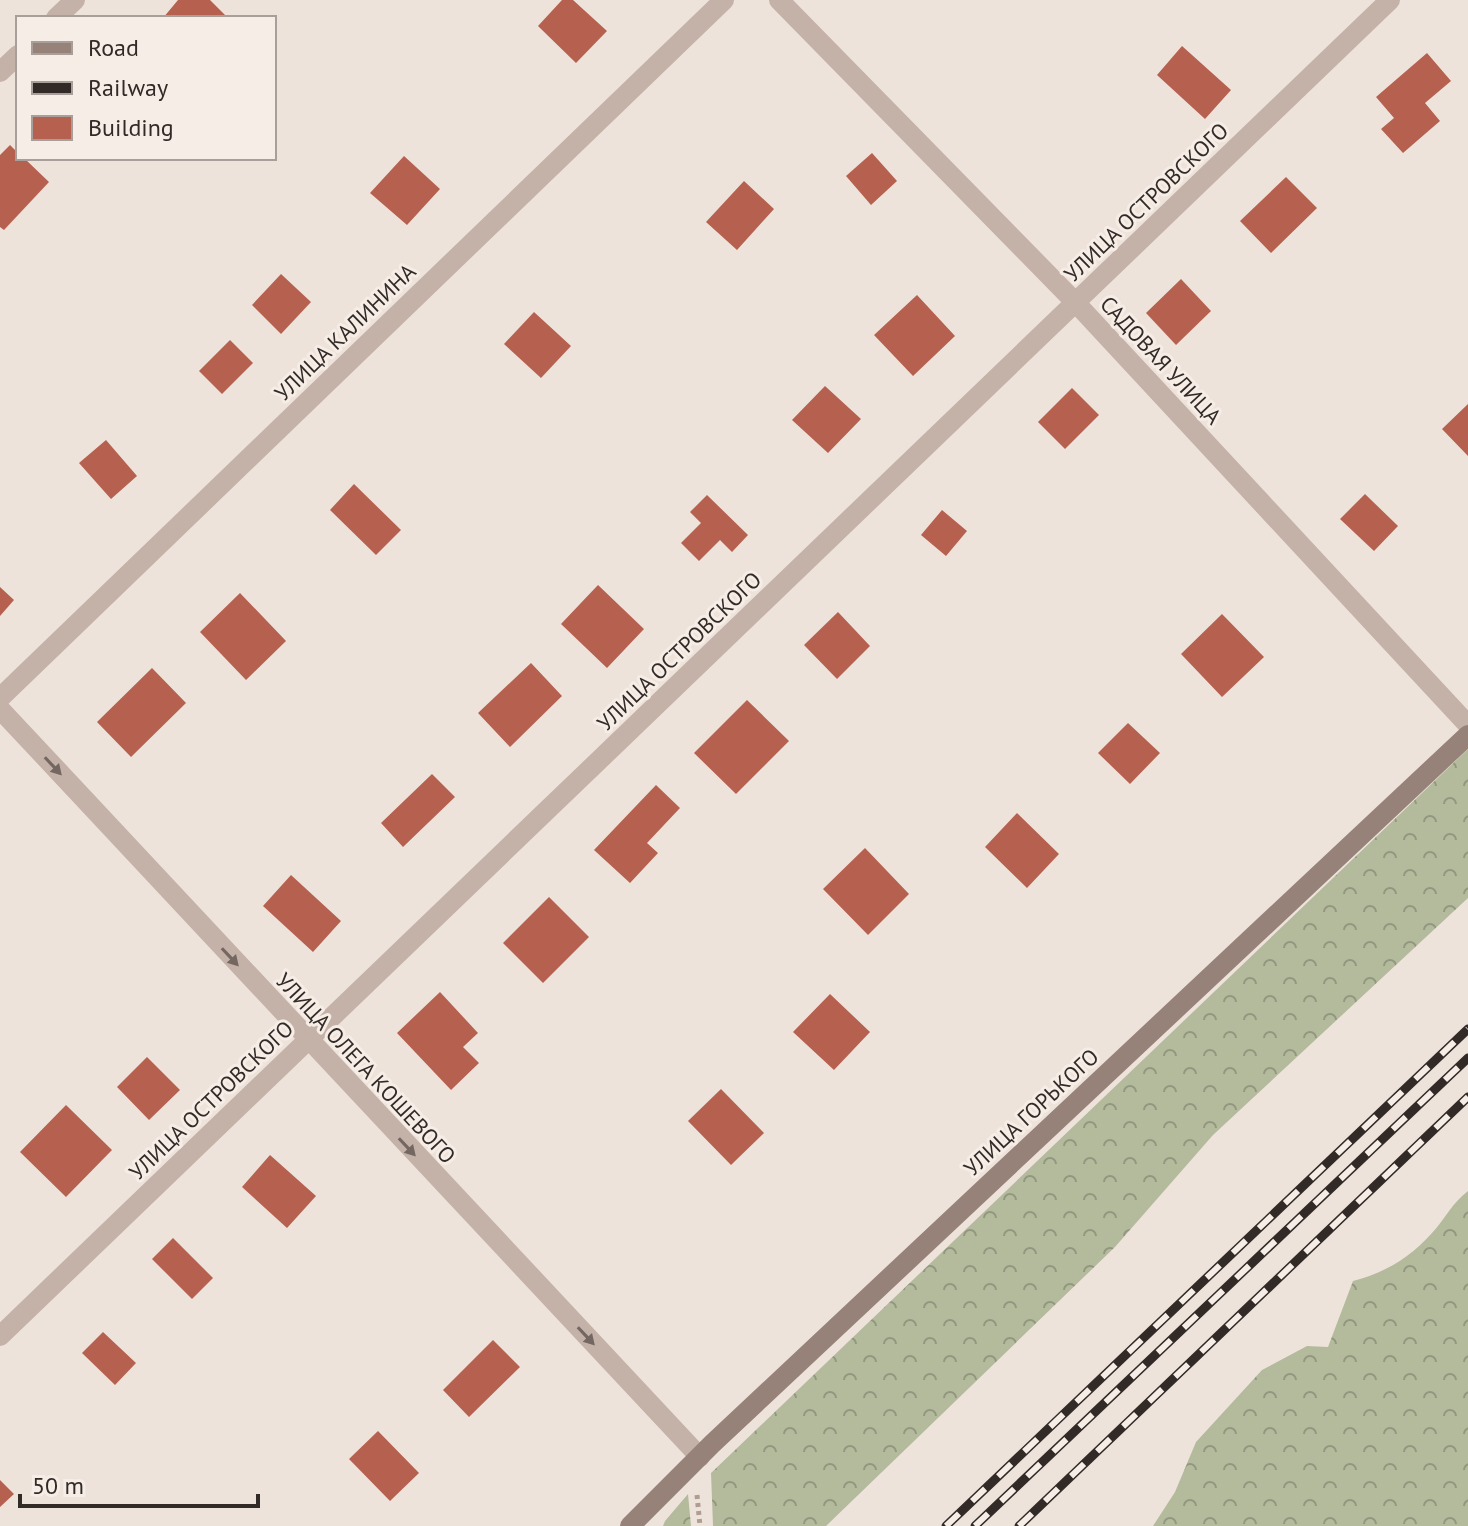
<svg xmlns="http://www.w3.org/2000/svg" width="1468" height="1526" font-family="'PT Sans',sans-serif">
  <defs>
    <pattern id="forest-crowns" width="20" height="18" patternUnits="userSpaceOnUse" patternTransform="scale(2)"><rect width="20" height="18" fill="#b3bb9c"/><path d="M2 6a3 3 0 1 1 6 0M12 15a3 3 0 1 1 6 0" fill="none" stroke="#92987f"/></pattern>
  </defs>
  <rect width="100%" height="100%" fill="#eee3da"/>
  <path fill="url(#forest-crowns)" d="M1468,749V898L1213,1135L1115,1247L826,1526H713L711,1473Z
    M1468,1191V1526H1153L1175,1492L1196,1442L1262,1370L1307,1346L1328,1347L1353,1281C1384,1273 1410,1258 1432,1233C1445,1219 1452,1203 1468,1191Z
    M688,1494L691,1526H663L665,1521Z"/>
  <path fill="#b66050" d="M178,0H210L228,18H163Z
    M562,0H573L607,31L576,63L538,26Z
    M1182,46L1231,90L1205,119L1157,75Z
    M1427,53L1451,81L1425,103L1440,121L1403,153L1381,129L1394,118L1376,97Z
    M10,145L18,153V158H24L49,182L4,230L0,227V155Z
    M872,153L897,181L871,205L846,176Z
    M404,156L440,189L407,225L370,193Z
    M1286,177L1317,208L1271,253L1240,221Z
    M744,181L774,209L737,250L706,222Z
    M281,274L311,302L281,334L252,305Z
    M1181,279L1211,311L1176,345L1146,313Z
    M917,295L955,336L913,376L874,335Z
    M534,312L571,346L541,378L504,344Z
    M230,340L253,363L222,394L199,371Z
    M825,386L861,419L828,453L792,420Z
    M1072,388L1099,415L1065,449L1038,422Z
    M1468,404V456L1442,429Z
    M106,440L137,476L111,499L79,463Z
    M354,484L401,530L376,555L330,510Z
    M1365,494L1398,526L1374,551L1340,519Z
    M707,495L748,535L732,552L720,540L699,561L681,543L701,523L690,512Z
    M942,510L967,531L946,556L921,535Z
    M598,585L644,629L607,668L561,624Z
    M0,587L14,600L0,616Z
    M240,593L286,641L246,680L200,632Z
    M838,612L870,646L837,679L804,645Z
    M1222,614L1264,657L1222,697L1181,654Z
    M531,663L562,696L510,747L478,713Z
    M152,668L186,703L131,757L97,722Z
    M747,700L789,741L736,794L694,753Z
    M1128,723L1160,753L1130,784L1098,753Z
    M432,774L455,797L403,847L381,823Z
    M656,785L680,808L647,843L658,853L630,883L594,850Z
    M1017,813L1059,854L1027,888L985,847Z
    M865,848L909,894L868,935L823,889Z
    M291,875L341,921L313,952L263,906Z
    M549,897L589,937L543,983L503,943Z
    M440,992L478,1033L463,1047L479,1063L451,1090L397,1033Z
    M830,994L870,1032L834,1070L793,1032Z
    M147,1057L180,1090L149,1120L117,1087Z
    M721,1089L764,1133L731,1165L688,1121Z
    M66,1105L112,1150L66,1197L20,1152Z
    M270,1155L316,1196L287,1228L242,1187Z
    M173,1238L213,1278L192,1299L152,1259Z
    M103,1332L136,1363L115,1385L82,1353Z
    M493,1340L520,1367L469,1417L443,1390Z
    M378,1431L419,1473L390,1501L349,1459Z
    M0,1480L14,1494L0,1507Z"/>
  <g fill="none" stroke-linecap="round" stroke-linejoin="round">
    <path stroke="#b09d92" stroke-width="5" stroke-dasharray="4 4" stroke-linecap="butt" d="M697,1495L700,1526"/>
    <path stroke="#c4b2a8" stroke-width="20" d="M779,0L1076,303L1468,725
      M56,18L75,0
      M0,72L18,55
      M0,698L724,0
      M0,709L700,1457
      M0,1336L1390,0"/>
    <path stroke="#97827a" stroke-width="20" d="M630,1526L712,1444L1468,735"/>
    <g stroke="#322a27" stroke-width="9">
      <path id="rail" d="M946,1526L1468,1029
        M975,1526L1468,1058
        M1019,1526L1468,1097"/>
    </g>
    <use href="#rail" stroke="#f6ede6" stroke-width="6" stroke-dasharray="18" stroke-linecap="butt"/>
  </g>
  <defs><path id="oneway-solid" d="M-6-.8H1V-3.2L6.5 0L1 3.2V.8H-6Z" transform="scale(2)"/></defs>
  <g fill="#746761">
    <use href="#oneway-solid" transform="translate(53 766) rotate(47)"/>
    <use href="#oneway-solid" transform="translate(230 957) rotate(47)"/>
    <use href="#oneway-solid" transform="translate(407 1147) rotate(47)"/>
    <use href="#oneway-solid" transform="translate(586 1336) rotate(47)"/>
  </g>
  <g text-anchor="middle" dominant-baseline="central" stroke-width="6" stroke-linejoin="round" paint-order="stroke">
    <g font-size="22" fill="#322a27" stroke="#f6ede6">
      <text transform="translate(1146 202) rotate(-44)">УЛИЦА ОСТРОВСКОГО</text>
      <text transform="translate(345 332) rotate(-44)">УЛИЦА КАЛИНИНА</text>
      <text transform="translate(1161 360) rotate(47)">САДОВАЯ УЛИЦА</text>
      <text transform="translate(679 651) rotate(-44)">УЛИЦА ОСТРОВСКОГО</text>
      <text transform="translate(366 1068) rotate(47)">УЛИЦА ОЛЕГА КОШЕВОГО</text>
      <text transform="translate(211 1100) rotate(-44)">УЛИЦА ОСТРОВСКОГО</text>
      <text transform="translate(1031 1112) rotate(-43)">УЛИЦА ГОРЬКОГО</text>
    </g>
  </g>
  <rect x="16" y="16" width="260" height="144" fill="#f6ede6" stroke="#a89f9a" stroke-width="2"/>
  <rect x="32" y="42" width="40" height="12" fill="#97827a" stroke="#a89f9a" stroke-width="2"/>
  <text x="88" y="56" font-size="24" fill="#322a27">Road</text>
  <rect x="32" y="82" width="40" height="12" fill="#322a27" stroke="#a89f9a" stroke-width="2"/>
  <text x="88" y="96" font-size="24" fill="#322a27">Railway</text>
  <rect x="32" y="116" width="40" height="24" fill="#b66050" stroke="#a89f9a" stroke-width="2"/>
  <text x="88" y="136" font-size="24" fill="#322a27">Building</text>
  <path d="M20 1494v12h238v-12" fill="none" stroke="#322a27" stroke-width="4"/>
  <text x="32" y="1494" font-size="24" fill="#322a27" stroke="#f6ede6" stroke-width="6" paint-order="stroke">50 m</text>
</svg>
